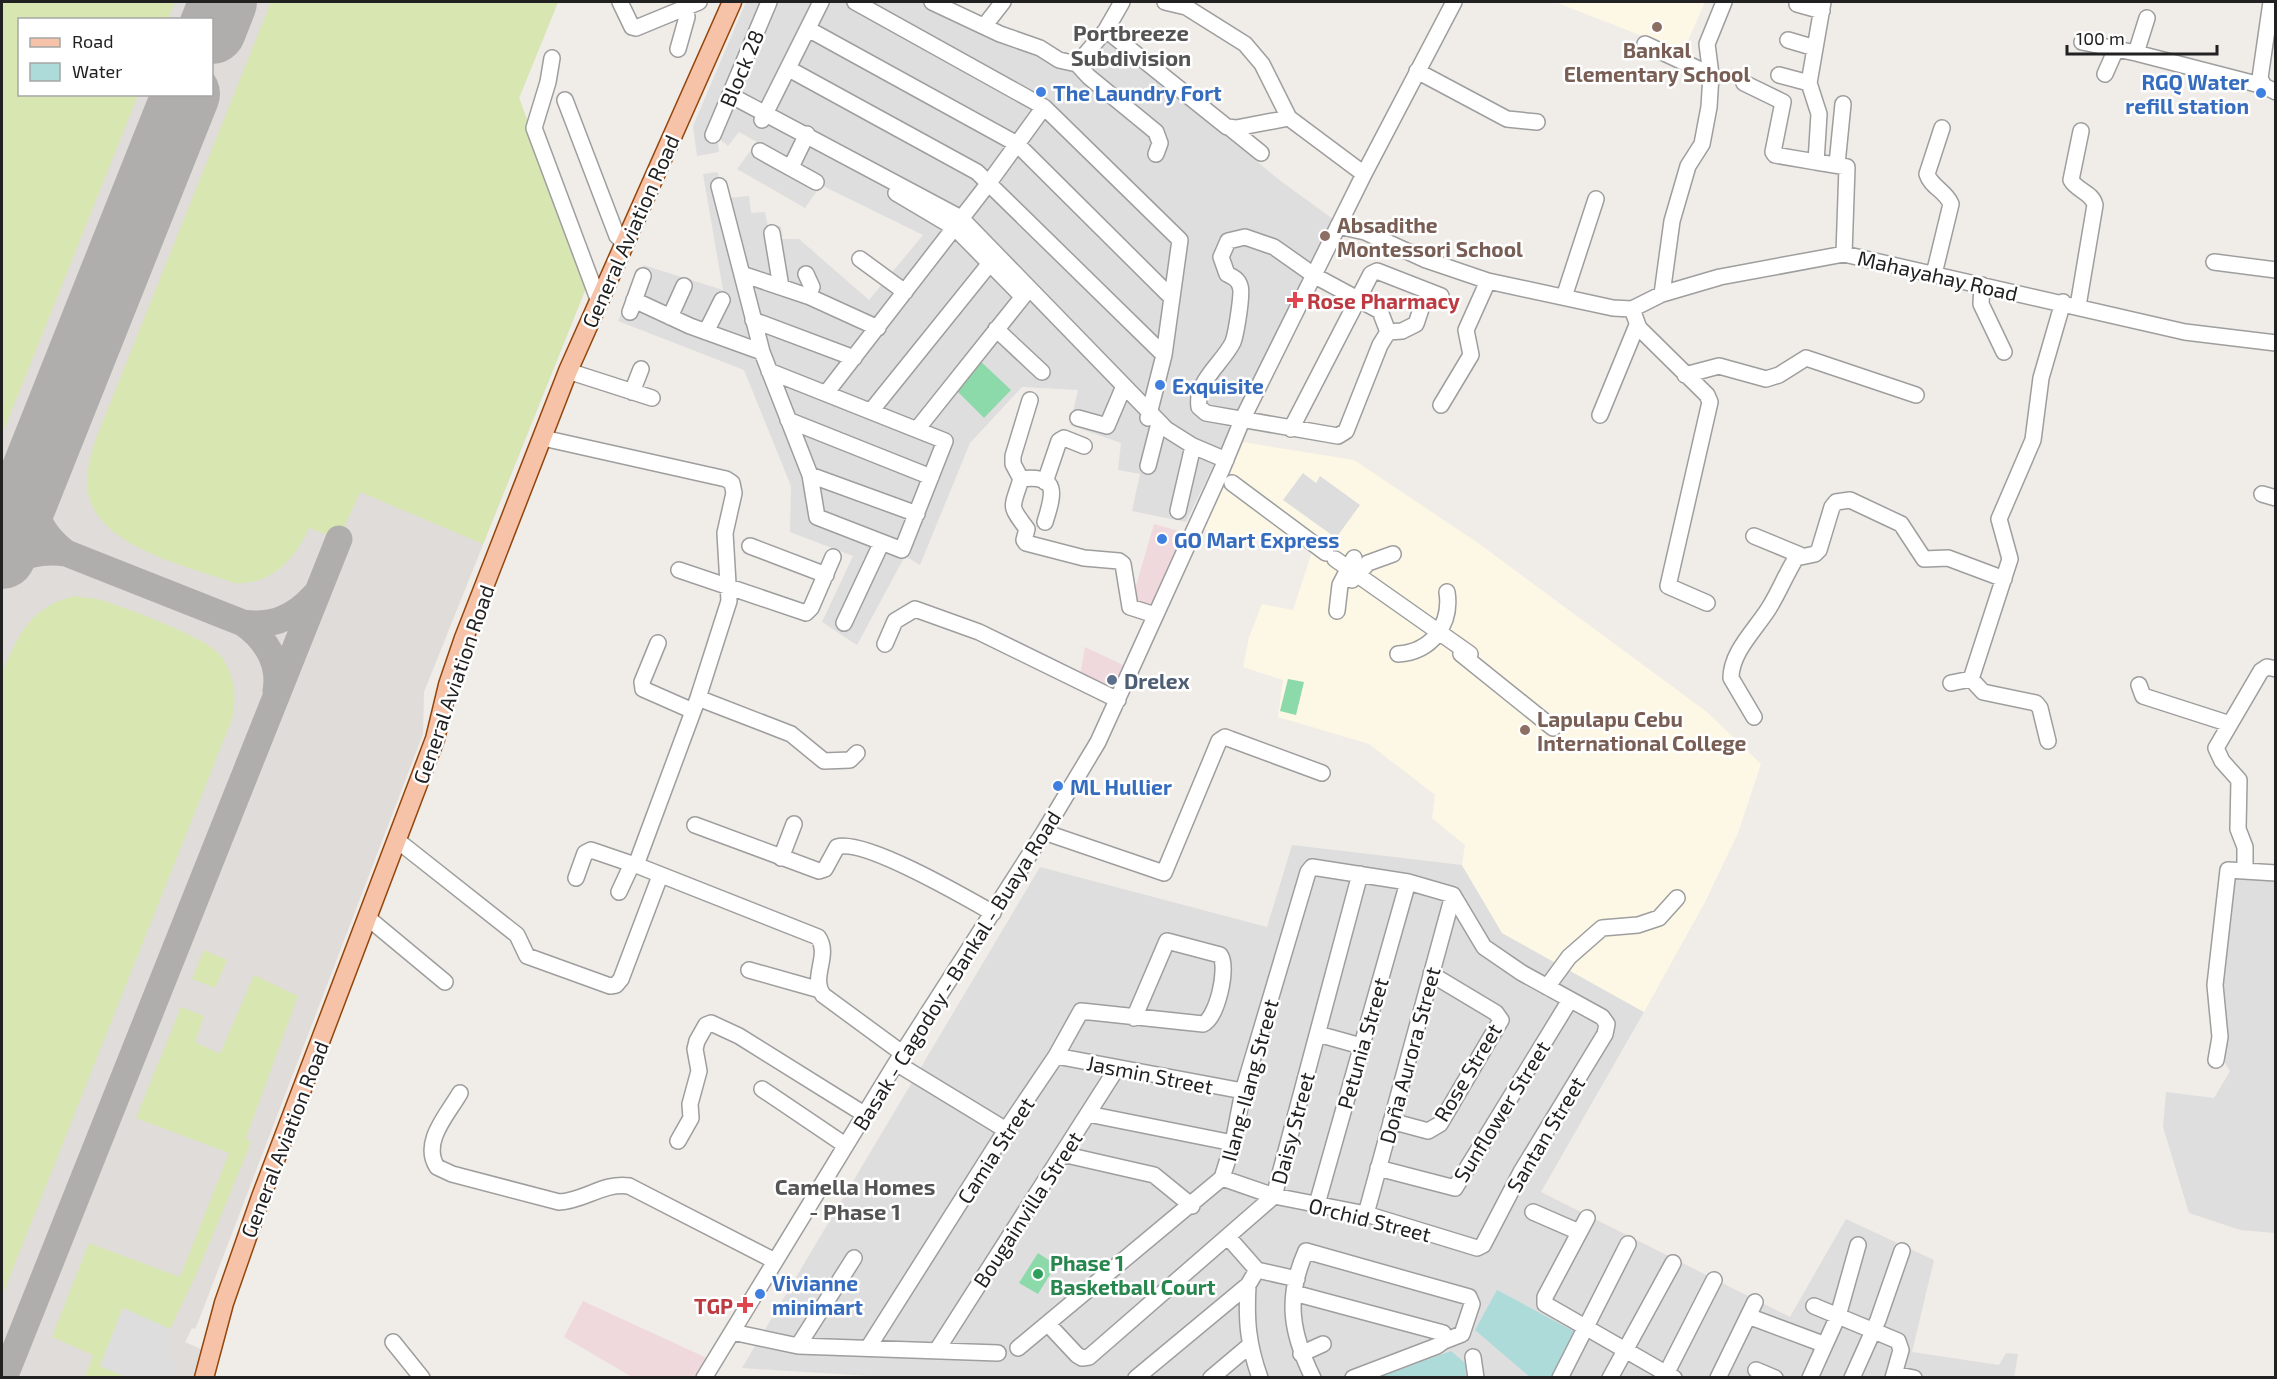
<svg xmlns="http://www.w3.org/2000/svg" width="2277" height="1379" font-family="'Exo 2',sans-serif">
  <rect width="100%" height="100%" fill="#f0ece8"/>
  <path fill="#dfdede" d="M746,2H923L1067,68L1106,38L1282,182L1333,219L1186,522L1132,511L1140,474L1118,470L1121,443L1070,425L1078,390L1022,387L970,443L920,565L905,556L857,645L822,622L853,556L790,532L791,486L744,370L618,321L643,265L723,290L703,174L717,172L729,198L749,196L751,213L765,212L768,227L781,226L782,239H799L869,300L923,235L821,185L805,208L737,169L757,142L739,132L728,146L717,137L719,152L697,156L693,126Z
    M1292,845L1462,865L1502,933L1644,1012L1541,1192L1790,1317L1846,1219L1934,1260L1912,1352L1999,1365L2006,1353L2018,1354L2014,1378H901L742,1368L1040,867L1267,927Z
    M2233,876L2275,882V1233L2240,1230L2189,1213L2163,1127L2166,1092L2214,1098L2230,1071L2223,1060L2222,1007Z"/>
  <path fill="#f0d9dd" d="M1154,524L1183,532L1150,610L1130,606Z
    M1085,647L1125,666L1114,691L1080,676Z
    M583,1301L709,1359L698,1377H632L564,1337Z"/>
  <path fill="#fdf7e5" d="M1555,2H1705L1683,52Z
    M1243,442L1354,460L1478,543L1707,712L1761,764L1738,833L1705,902L1644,1012L1502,933L1462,865L1465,845L1432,818L1435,795L1369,744L1278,717L1283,680L1243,667L1249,637L1262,604L1293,610L1313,549L1199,529Z"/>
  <path fill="#e0dcd9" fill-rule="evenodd" d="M2,2H558L519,98L588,283L424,692L423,734L197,1325L195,1329L192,1328L185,1342L201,1349L193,1377L2,1378ZM20,20H212V94H20Z"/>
  <path fill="#d8e6b2" d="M2,2H175L168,19L20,20V94L138,95L2,435Z
    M271,2H558L519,98L588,283L483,544L360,492L339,539L309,528C295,559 271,586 234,583C188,566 90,546 87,485C86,468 92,452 97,436Z
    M75,596C86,598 97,598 107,602C129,609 207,638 219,654C235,673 237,696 232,719L2,1296V674C17,635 31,606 75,596Z
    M204,950L227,960L215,988L192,979Z
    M254,975L298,996L246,1138L251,1143L197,1273L170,1329L123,1308L100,1366L126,1377H85L93,1355L52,1337L89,1243L180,1277L229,1153L136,1118L181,1007L204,1016L195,1042L220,1054Z"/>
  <path fill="#8cd9aa" d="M977,358L1011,390L984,418L955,389Z
    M1288,679L1304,682L1296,715L1280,711Z
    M1038,1253L1056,1265L1038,1294L1019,1283Z"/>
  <path fill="#ddd" d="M1303,473L1316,483L1320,476L1360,505L1336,538L1283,500Z
    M123,1308L170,1329L174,1377H126L100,1366Z"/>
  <path fill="#acdbda" d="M1497,1290L1577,1333L1553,1377L1531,1378L1475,1330Z
    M1451,1351L1465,1363L1466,1377H1380Z"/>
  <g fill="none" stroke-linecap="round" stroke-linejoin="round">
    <path stroke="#b0aeac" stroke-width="27" d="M34,475C28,507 39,533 66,553L243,623C266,639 281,663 276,691
      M2,506L17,496L34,475
      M2,571C20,554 41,550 66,553
      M243,623C272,627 294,618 314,596
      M4,1378L339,539"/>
    <path stroke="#b0aeac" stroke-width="68" d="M212,30L223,2
      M2,555L186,94"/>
    <g stroke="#9e9e9e" stroke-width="18">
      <path id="minor" d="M620,2L632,27L636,28L699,2
        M855,2L1044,107L1180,240L1164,355L1148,418
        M932,2L1000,34L1040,48L1059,60L1077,64L1106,30L1122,2
        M1165,2L1186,7L1245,44L1262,64L1289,118L1364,174
        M1823,2L1809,83L1819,114L1816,162L1847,167L1844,254
        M2271,2L2260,78L2264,86L2276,92
        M1797,4L1822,11
        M2147,18L2136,53L2264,86
        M985,25L1003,2
        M808,29L1017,144L1172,298
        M1106,30L1227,127L1236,128L1289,118
        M1788,40L1815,48
        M2082,42L2136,53
        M1645,44L1711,75L1709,107L1702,144L1688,166L1672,221L1662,294
        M678,49L687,17L686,7
        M552,58L548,82L534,128L598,299
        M1077,64L1089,77L1156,132L1160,143L1156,154
        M789,69L977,172L1164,355
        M1417,71L1507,119L1537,122
        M2105,74L2116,49
        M1711,75L1707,44L1724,2
        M1779,75L1809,83
        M1744,83L1783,102L1773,152L1775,155L1816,162
        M730,95L961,218L1166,429L1193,446L1226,460
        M565,100L617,236L625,244
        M762,120L821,2
        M1230,128L1261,153
        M713,135L769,2
        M760,151L816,182
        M1837,164L1843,104
        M791,167L807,134
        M719,186L762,352L810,475L817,517L902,550L945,441L769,371
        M896,193L955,228L1018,292
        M1338,226L1365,232L1426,260L1488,281L1613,308L1632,309L1662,294L1720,277L1844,254L2185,332L2276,343
        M772,233L781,287
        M1245,237L1274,247L1315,276L1380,311L1388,332L1380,345L1346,431L1338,436L1206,413L1199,407C1195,381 1223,363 1233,342C1236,334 1243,293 1240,286C1238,279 1233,277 1227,274L1221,257L1228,241Z
        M860,259L905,292
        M2214,262L2276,270
        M742,274L810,297L878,328
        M806,274L812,287L807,296
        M1934,274L1951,204C1946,191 1931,187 1927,174L1942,128
        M1982,285L1981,304L2004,352
        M1564,297L1596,199
        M634,300L690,326L762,352
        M2078,306L2095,205C2092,192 2077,191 2071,180L2081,131
        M1632,309L1639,328L1707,395L1710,402L1668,586L1707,603
        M630,312L643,276
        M670,317L684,286
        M753,320L854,358
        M996,329L1042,372
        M706,332L722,300
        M1388,332L1402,331L1416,324L1427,291
        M568,371L652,398
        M1685,375L1719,366L1766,379L1779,375L1806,358L1916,395
        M632,392L641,369
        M827,392L988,184L1044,107
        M1441,405L1471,355L1466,330L1488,281
        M871,411L995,257
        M1600,415L1637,325
        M1078,418L1107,426L1124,386
        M788,420L931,477
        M918,428L1029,289
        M1291,429L1371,274L1377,271L1441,296
        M543,438L726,479L732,483L734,493L725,533L729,601L698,698L636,865L818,937C831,955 810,977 823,995L902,1053
        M1148,466L1159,423
        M810,475L917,514
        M1021,479C1012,509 1008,504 1027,529L1024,540L1026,543L1084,558L1119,561L1123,564L1130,607L1155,615
        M1021,479L1013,464V456L1030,400
        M1021,479C1061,474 1053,496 1045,522
        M1045,482L1059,441L1064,438L1084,446
        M1232,483L1326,553
        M2262,494L2276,498
        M1178,511L1193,446
        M1754,536L1800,555
        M750,546L826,575
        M1335,559L1470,654
        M679,570L806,613L811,608L833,557
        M1352,580L1368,563L1393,554
        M1337,611L1340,585L1354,558
        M844,623L881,544
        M658,643L642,682L643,689L693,711
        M885,644L895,621L915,609L979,632L1118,700
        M1462,652L1461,654L1553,728
        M1398,654C1431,652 1452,625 1447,592
        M1971,679L1983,692L2036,703L2040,708L2048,741
        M1951,683L1971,679L2010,559L1999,519L2033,440L2041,378L2063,302
        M2139,685L2143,696L2230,724
        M698,698L791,734L824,761L850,760L857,753
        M1754,717L1731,678C1731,652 1756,629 1769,608C1779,592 1786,574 1796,558L1815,554L1819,550L1832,507L1836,502L1850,500L1901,524L1924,559L1948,558L2004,579
        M695,825L819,871L825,869L837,847C863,838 965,897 993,913
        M1044,832L1164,873L1219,741L1225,737L1230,739L1322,773
        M398,841L517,935L527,956L610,986L616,985L621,979L660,876
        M781,858L794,824
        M2245,871V847L2238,829L2239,780L2222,761L2216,748L2261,671L2267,667L2276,669
        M576,878L585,853L591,850L632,864L619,892
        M368,918L445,982
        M749,970L820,990
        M1547,987L1569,957L1602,928L1638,925L1659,918L1677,898
        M1318,1034L1361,1046
        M1056,1056L1243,1091
        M2216,1060L2220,1037L2215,985L2228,870L2276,873
        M896,1063L1006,1130
        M762,1089L845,1145
        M460,1093C448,1114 421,1142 437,1167L452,1174L559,1202C584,1201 604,1182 629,1186L775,1261
        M1088,1114L1233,1143
        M1391,1121L1428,1131L1440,1124L1501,1020L1496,1013L1431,974
        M678,1141L691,1118L690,1104L699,1071L695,1049L697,1041L706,1025L711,1023L739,1036L864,1114
        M1062,1154L1154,1175L1192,1206
        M1378,1168L1455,1188L1570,1000
        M1317,1204L1408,882
        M1533,1212L1579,1232
        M1366,1214L1453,895
        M1587,1218L1545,1297V1304L1674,1378
        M1228,1237L1257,1270L1297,1279
        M1248,1285C1246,1321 1248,1344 1260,1378
        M1294,1293L1443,1333L1444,1341L1437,1346L1353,1378
        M1814,1306L1898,1341L1901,1350L1893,1378
        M1748,1316L1823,1344
        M1048,1324L1077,1355L1082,1358L1089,1357L1274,1196L1360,874
        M732,1332L798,1346L998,1353
        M393,1342L422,1378
        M798,1346L854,1258
        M868,1348L1006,1130L1056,1056L1081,1011L1203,1024C1217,1018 1229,967 1220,955L1167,941L1134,1018
        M1018,1348L1222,1178L1233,1143L1243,1091L1308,872L1312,867L1408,882L1453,895L1484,947L1522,973L1602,1017L1607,1024L1605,1034L1521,1172L1483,1245L1477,1248L1366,1214L1274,1196L1222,1178
        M937,1350L1117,1068
        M1301,1354L1323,1344
        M1473,1357L1476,1378
        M1756,1370L1775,1378
        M1894,1374L1914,1378
        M704,1378L896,1063L1044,832L1098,742L1222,469L1243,418L1364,174L1454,2
        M1136,1378L1248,1285L1257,1270
        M1211,1378L1249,1346
        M1313,1378C1291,1333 1285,1298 1306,1251L1469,1297L1472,1304L1462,1334L1444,1341
        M1560,1378L1628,1244
        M1610,1378L1673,1263
        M1664,1378L1714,1280
        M1718,1378L1755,1302
        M1810,1378L1838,1316L1858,1245
        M1852,1378L1878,1320L1902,1251"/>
    </g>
    <g stroke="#93460b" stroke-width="21">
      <path id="major" d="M204,1378L224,1303L261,1197L435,739L448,685L464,638L568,371L732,2"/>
    </g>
    <use href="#minor" stroke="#fff" stroke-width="15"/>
    <use href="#major" stroke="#f6c2a8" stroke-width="18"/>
  </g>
  <g fill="#8d6e63" stroke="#fff" stroke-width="2">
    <circle cx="1657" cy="27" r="6"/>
    <circle cx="1325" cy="236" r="6"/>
    <circle cx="1525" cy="730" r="6"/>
  </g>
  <g fill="#3f7fe0" stroke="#fff" stroke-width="2">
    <circle cx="1041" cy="92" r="6"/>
    <circle cx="2261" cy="93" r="6"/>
    <circle cx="1160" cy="385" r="6"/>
    <circle cx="1162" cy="539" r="6"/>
    <circle cx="1058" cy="786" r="6"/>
    <circle cx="760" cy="1294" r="6"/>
  </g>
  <g fill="#e0444e" stroke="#fff" stroke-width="2">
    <path d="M1292 291h6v6h6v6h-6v6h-6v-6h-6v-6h6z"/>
    <path d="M742 1296h6v6h6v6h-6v6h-6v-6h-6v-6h6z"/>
  </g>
  <circle fill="#5c6f8a" stroke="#fff" stroke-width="2" cx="1112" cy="680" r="6"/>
  <circle fill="#2e9e5b" stroke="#fff" stroke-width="2" cx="1038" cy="1274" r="6"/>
  <g text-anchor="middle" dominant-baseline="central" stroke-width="5" stroke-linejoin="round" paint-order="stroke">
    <g font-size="21" font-weight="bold" fill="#785e54" stroke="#fff" text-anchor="start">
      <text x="1657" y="49" text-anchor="middle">Bankal<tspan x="1657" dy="24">Elementary School</tspan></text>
      <text x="1337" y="224">Absadithe<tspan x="1337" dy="24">Montessori School</tspan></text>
      <text x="1537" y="718">Lapulapu Cebu<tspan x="1537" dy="24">International College</tspan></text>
    </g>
    <g font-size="21" fill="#212121" stroke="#fff">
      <text transform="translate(741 68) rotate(-67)">Block 28</text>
      <text transform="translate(630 231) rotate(-66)">General Aviation Road</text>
      <text transform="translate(1938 275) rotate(13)">Mahayahay Road</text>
      <text transform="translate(453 684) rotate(-71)">General Aviation Road</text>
      <text transform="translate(956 970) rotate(-58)">Basak - Cagodoy - Bankal - Buaya Road</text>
      <text transform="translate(1362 1043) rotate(-74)">Petunia Street</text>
      <text transform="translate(1409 1055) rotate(-75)">Doña Aurora Street</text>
      <text transform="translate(1467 1072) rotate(-59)">Rose Street</text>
      <text transform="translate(1150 1074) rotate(11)">Jasmin Street</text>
      <text transform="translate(1249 1080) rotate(-75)">Ilang-Ilang Street</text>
      <text transform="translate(1501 1111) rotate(-58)">Sunflower Street</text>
      <text transform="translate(1292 1128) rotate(-75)">Daisy Street</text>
      <text transform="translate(1545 1134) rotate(-59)">Santan Street</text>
      <text transform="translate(284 1139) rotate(-69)">General Aviation Road</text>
      <text transform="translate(995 1150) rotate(-57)">Camia Street</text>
      <text transform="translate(1027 1209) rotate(-57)">Bougainvilla Street</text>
      <text transform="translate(1370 1219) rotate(14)">Orchid Street</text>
    </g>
    <g font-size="21" font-weight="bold" fill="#366cbe" stroke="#fff" text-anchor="start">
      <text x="2249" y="81" text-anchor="end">RGQ Water<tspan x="2249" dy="24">refill station</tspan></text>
      <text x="1053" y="92">The Laundry Fort</text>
      <text x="1172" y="385">Exquisite</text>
      <text x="1174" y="539">GO Mart Express</text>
      <text x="1070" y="786">ML Hullier</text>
      <text x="772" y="1282">Vivianne<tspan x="772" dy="24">minimart</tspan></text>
    </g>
    <g font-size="21" font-weight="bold" fill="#be3a42" stroke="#fff" text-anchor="start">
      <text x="1307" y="300">Rose Pharmacy</text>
      <text x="733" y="1305" text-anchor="end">TGP</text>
    </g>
    <g font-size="21" font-weight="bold" fill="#4e5e75" stroke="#fff" text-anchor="start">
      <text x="1124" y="680">Drelex</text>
    </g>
    <g font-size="21" font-weight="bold" fill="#27864d" stroke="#fff" text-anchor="start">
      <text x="1050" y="1262">Phase 1<tspan x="1050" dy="24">Basketball Court</tspan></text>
    </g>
    <g font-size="22" font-weight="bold" fill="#545454" stroke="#fff">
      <text x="1131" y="32">Portbreeze<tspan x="1131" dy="25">Subdivision</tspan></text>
      <text x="855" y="1186">Camella Homes<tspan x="855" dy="25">- Phase 1</tspan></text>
    </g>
  </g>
  <rect width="2277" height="1379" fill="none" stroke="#212121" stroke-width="6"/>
  <rect x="18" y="18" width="195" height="78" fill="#ffffff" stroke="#a6a6a6" stroke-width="1.5"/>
  <rect x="30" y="38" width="30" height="9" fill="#f6c2a8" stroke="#a6a6a6" stroke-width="1.5"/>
  <text x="72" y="48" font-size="18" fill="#212121">Road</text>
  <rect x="30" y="63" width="30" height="18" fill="#acdbda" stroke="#a6a6a6" stroke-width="1.5"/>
  <text x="72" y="78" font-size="18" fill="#212121">Water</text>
  <path d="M2067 45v9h150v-9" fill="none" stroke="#212121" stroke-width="3"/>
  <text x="2076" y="45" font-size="18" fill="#212121" stroke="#ffffff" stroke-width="4.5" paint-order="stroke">100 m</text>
</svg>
